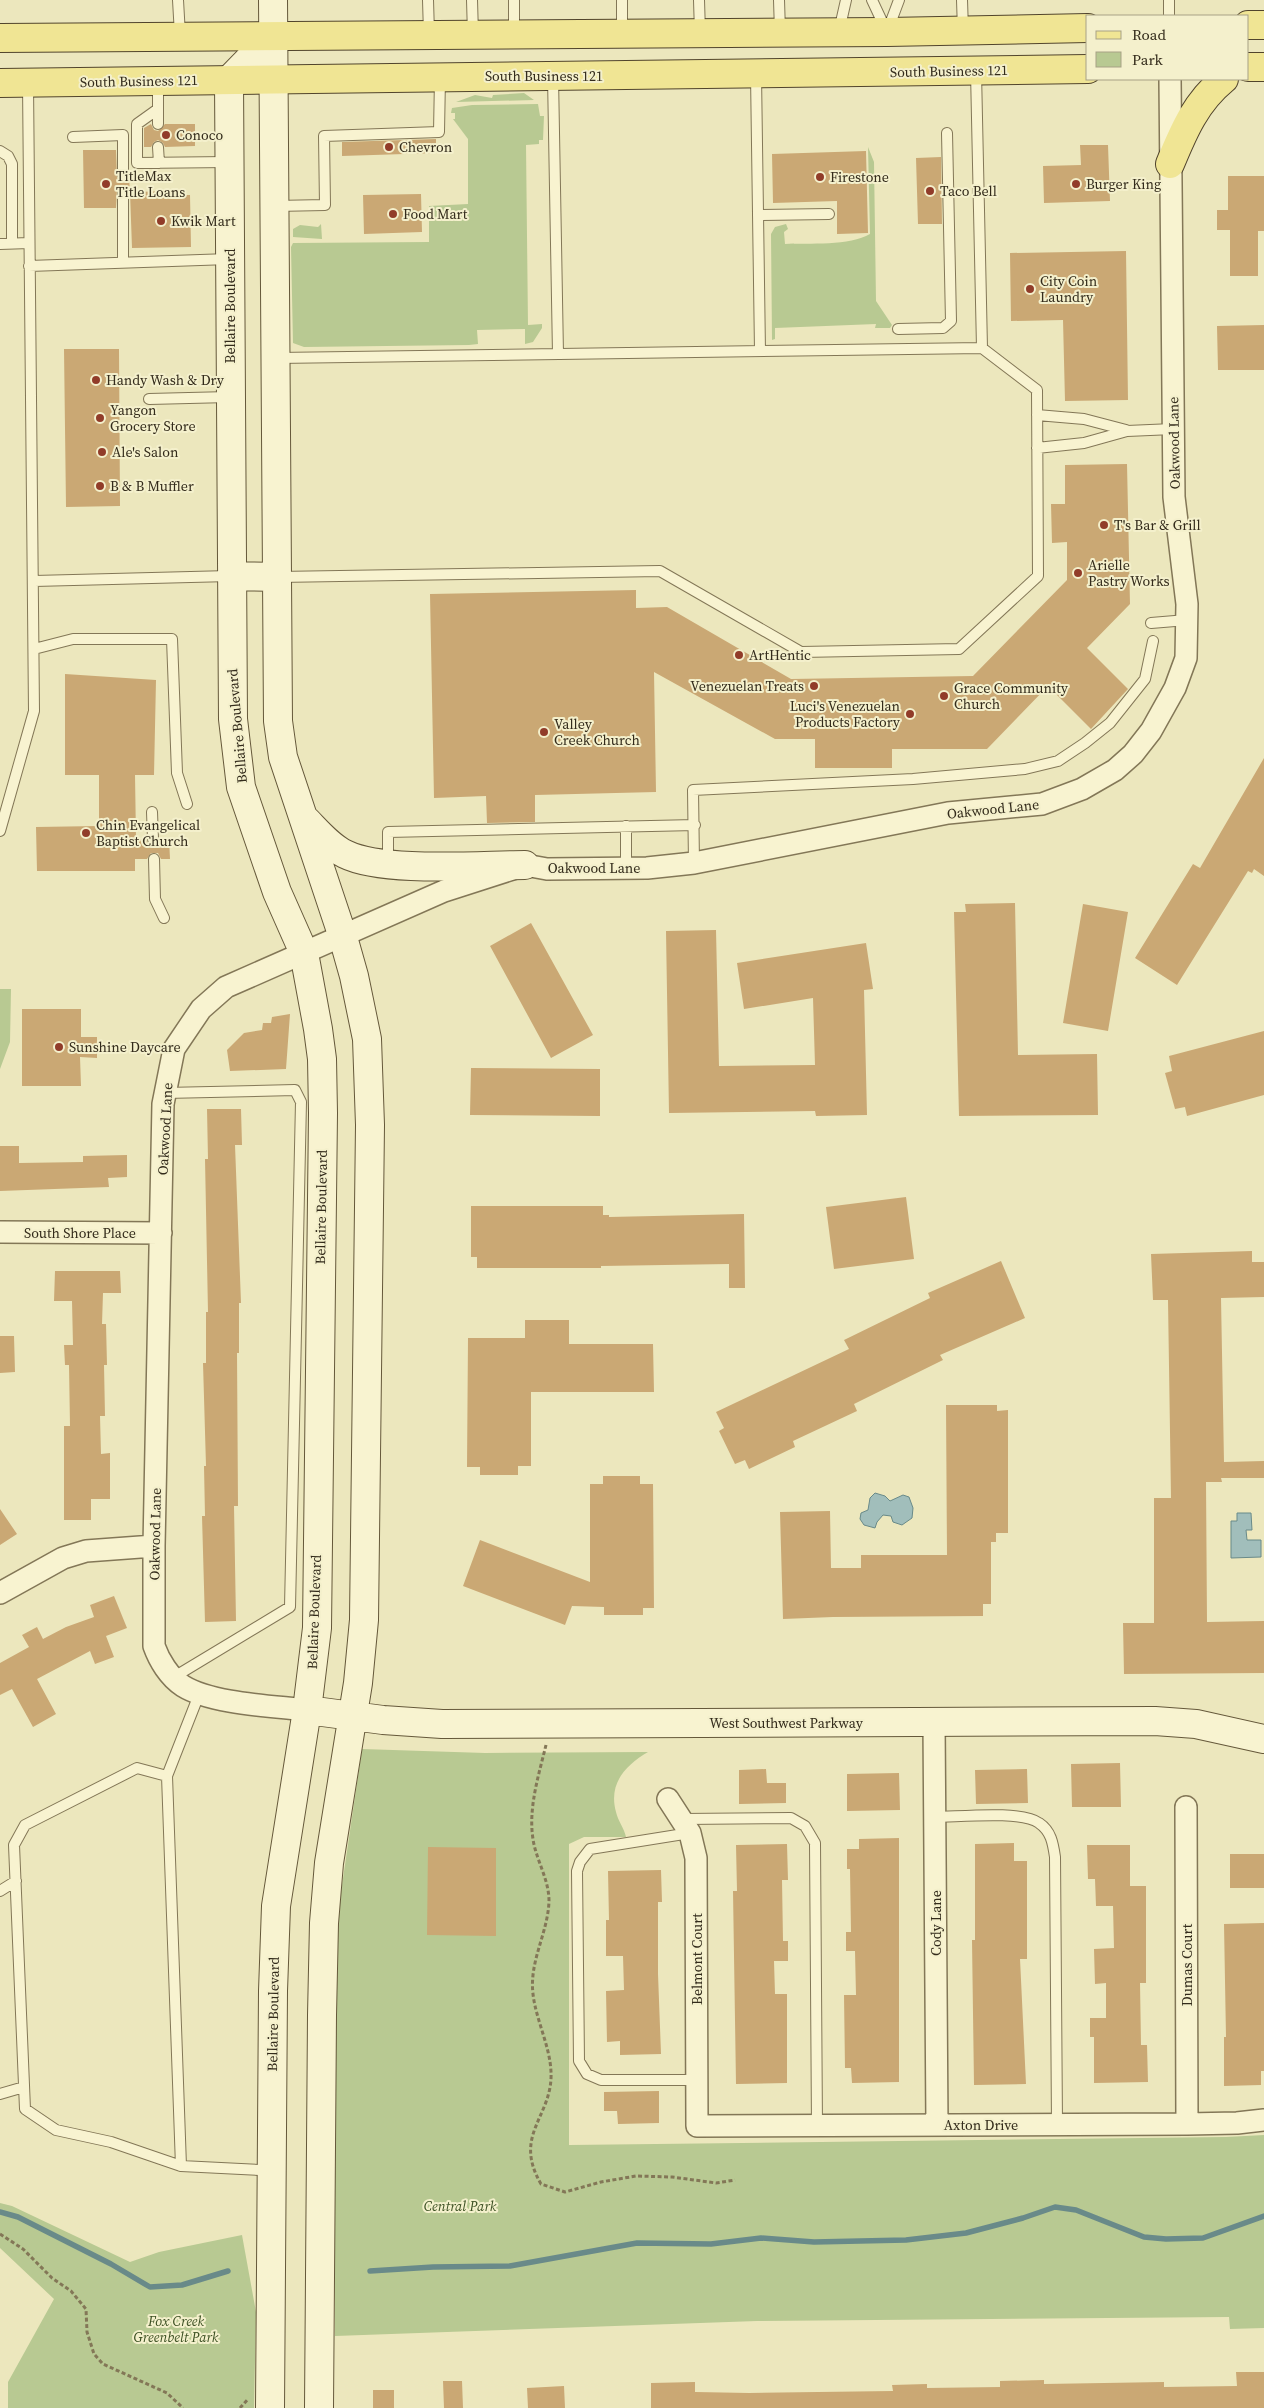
<svg xmlns="http://www.w3.org/2000/svg" width="1264" height="2408" font-family="'Source Serif 4',serif">
  <rect width="100%" height="100%" fill="#ece7bd"/>
  <path fill="#b8c992" d="M524,93L534,100L456,102L475,95L492,98L493,95Z
    M538,104L540,116H544L543,140H539V144L526,145L528,325L542,324V328L533,342L525,344V329L477,330L478,344L469,345L304,347L293,343L291,247L293,243L429,242V206L468,204V139L453,119H455V113H451L452,108L472,105Z
    M868,147L874,162L876,301L892,325L890,328H875L876,324L775,328V339L772,340L771,234L775,227L786,224L788,229L784,232L785,244C809,243 850,246 870,234Z
    M321,224L322,239L293,237V229L300,225L318,227Z
    M0,989H11L10,1042L0,1069Z
    M362,1749L485,1753L648,1752C626,1765 608,1783 616,1812C618,1821 624,1828 626,1837H584L569,1844V2145L1226,2137L1264,2135V2328L1230,2329L1229,2317L757,2321L335,2336V1933Z
    M0,2203L12,2206L130,2262L159,2252L242,2235L256,2312L254,2408H8V2382L54,2299L0,2248Z"/>
  <path fill="#a1bebb" stroke="#698a89" d="M875,1493L885,1496L890,1501L903,1495L909,1497L913,1508L912,1518L902,1525L893,1522L891,1516L883,1515L877,1522L875,1528L864,1525L860,1519L861,1513L868,1510L870,1498Z
    M1237,1513H1251L1252,1530H1246L1247,1540H1261V1557L1231,1558V1521H1237Z"/>
  <g fill="none" stroke-linecap="round" stroke-linejoin="round">
    <path stroke="#698a89" stroke-width="5.5" d="M0,2212L18,2217L111,2264L150,2287L182,2285L228,2271
      M370,2271L433,2267L510,2266L637,2243L711,2244L761,2238L814,2242L906,2240L966,2233L1023,2218L1055,2207L1076,2210L1144,2237L1166,2239L1203,2238L1264,2216"/>
  </g>
  <path fill="#caa874" d="M151,124L154,130L158,131L165,124H195V146L165,147L163,143L158,140L154,142L151,147H144V128Z
    M436,139V153L342,156V142Z
    M1080,145H1108L1110,201L1044,203L1043,166L1081,165Z
    M83,150H116L117,178L123,182L129,177L130,192L123,186L117,189L116,208H84Z
    M866,151L868,233L837,234V201L773,203L772,154Z
    M941,157L942,224H918L916,158Z
    M1228,176H1264V231H1258V276H1230V230H1217V210H1228Z
    M178,191V195H190L191,247L132,248L130,192Z
    M421,194L422,232L364,234L363,195Z
    M1126,251L1128,400L1065,401L1063,320L1011,321L1010,253Z
    M1264,325V370H1218L1217,326Z
    M64,349H119L120,506L66,507Z
    M1127,464L1130,604L1087,648L1128,689L1091,729L1048,686L987,749H892V768H815V739H775L654,672L656,792L535,795V822L487,823L486,796L434,798L430,594L636,590V608L667,607L791,679L973,676L1067,580V542L1052,543L1051,504H1065V465Z
    M65,674L156,680L154,775H135L136,839H146L147,843L153,846L157,845L160,838H169L170,859H161L158,853H151L147,859H135V871H37L36,827L99,826V775H65Z
    M1264,758V876L1254,869L1252,873L1248,871L1177,985L1135,958L1193,864L1200,868Z
    M1015,903L1018,1055L1097,1054L1098,1115L959,1116L954,912H966L965,904Z
    M1083,904L1128,912L1108,1031L1063,1023Z
    M531,923L593,1035L551,1058L490,946Z
    M716,930L719,1066L815,1065L813,998L744,1009L737,963L866,943L873,989L864,990L867,1115L816,1116L815,1111L669,1113L666,931Z
    M22,1009H81V1037H97V1058L80,1057L81,1086H22Z
    M290,1014L286,1069L230,1071L227,1050L244,1033L262,1030L263,1023H271L272,1017Z
    M1264,1031V1095L1187,1116L1185,1107L1175,1109L1165,1073L1172,1071L1169,1056Z
    M471,1068L600,1069V1116L470,1115Z
    M207,1109H241L242,1145H235L241,1303H239V1353H237L238,1506H234L236,1621L205,1622L202,1516H205L204,1466H206L203,1363H206V1312H208L205,1159H208Z
    M0,1146H19V1163L83,1162V1156L127,1155V1177L108,1178L109,1187L0,1191Z
    M906,1197L914,1259L834,1269L826,1207Z
    M471,1206H603V1215H609V1217L744,1214L745,1288H729V1264L601,1266V1268H477V1257H471Z
    M1252,1251V1262H1264V1297L1221,1298L1224,1462L1264,1461V1478H1221L1222,1482H1206L1207,1622L1264,1621V1673L1124,1674L1123,1623H1154V1498H1171L1168,1300H1153L1151,1254Z
    M1001,1261L1025,1318L940,1355L943,1360L854,1404L857,1411L793,1441L795,1447L749,1469L745,1460L735,1464L719,1431L724,1428L716,1412L849,1349L844,1340L930,1298L928,1293Z
    M55,1271H120L121,1293H103L102,1324H106L107,1365H104L105,1416H100L101,1454L110,1453V1499H91V1520H64V1426H70L69,1365H65L64,1345H73L72,1301H54Z
    M525,1320H569V1344H653L654,1392H531V1466H518V1475H480V1467H467L468,1338H525Z
    M0,1336H14L15,1372L0,1373Z
    M946,1405H997V1411L1008,1410V1533H996V1542H991V1604H983V1616L833,1617L783,1619L780,1512L830,1511L831,1568H861V1555H947Z
    M603,1476H640V1484H653L654,1608H643V1615H604V1607L572,1606L565,1625L463,1586L480,1540L590,1582V1484H603Z
    M0,1509L17,1534L0,1545Z
    M114,1596L127,1628L106,1636L114,1657L95,1664L90,1651L37,1679L56,1714L33,1727L12,1689L0,1695V1663L29,1647L22,1635L37,1627L43,1639L66,1627L94,1617L90,1605Z
    M1120,1763L1121,1807H1072L1071,1764Z
    M766,1769L767,1783H786V1803L739,1804V1770Z
    M1027,1769L1028,1803L976,1804L975,1770Z
    M899,1773L900,1810L847,1811V1774Z
    M899,1838V2082L852,2083L851,2068H845L844,1995H856L855,1951H846V1932H851L850,1869H847V1849H859V1839Z
    M1014,1843V1861H1027V1959H1020L1026,2084L974,2085L972,1940H975V1844Z
    M787,1844L788,1880H782L783,1941H788V1961H774L775,1994H787V2083L736,2084L733,1891H737L736,1845Z
    M1087,1845H1130V1886H1146V1983H1140L1141,2045H1147L1148,2082L1094,2083V2037H1090V2018H1106V1983L1095,1984L1094,1949L1114,1948L1113,1906H1096L1095,1879H1088Z
    M428,1847L496,1848V1936L427,1935Z
    M1230,1854H1264V1888H1230Z
    M661,1870L662,1902H658V1974L661,2054L620,2055V2041L607,2042L606,1991L624,1990L623,1956H606V1920H609L608,1871Z
    M1264,1923V2071H1261V2085L1224,2086V2037H1226L1224,1924Z
    M659,2091V2123L618,2124L617,2111H604V2092Z
    M1236,2372H1264V2408H651V2383L695,2382V2392L749,2393L893,2391L892,2385L927,2384V2388L1000,2387V2381L1044,2380V2384L1164,2382V2387L1237,2386Z
    M443,2381H462L463,2408H444Z
    M564,2386L565,2408H528L527,2388Z
    M373,2390H394V2408H373Z"/>
  <g fill="none" stroke-linecap="round" stroke-linejoin="round">
    <g stroke="#837757" stroke-width="12">
      <path id="lane" d="M178,0L180,35
        M428,0L429,33
        M472,0L473,34
        M514,0V33
        M622,0V32
        M699,0L700,32
        M779,0L780,31
        M872,0L887,32L899,0
        M962,0L963,30
        M1169,16V0
        M839,31L846,0
        M976,72L982,348
        M756,75L760,351
        M553,77L558,354
        M158,83V124
        M158,109L137,124V163L228,162
        M73,137L123,135V175
        M158,147L159,163
        M0,151L8,156L12,164V243
        M123,193V262
        M275,206L325,205L324,136L439,132L440,78
        M758,215L829,214
        M0,244L29,243
        M29,266L229,259
        M898,329L943,328L951,321L947,133
        M277,358L982,348L1037,390L1038,576L959,649L801,652L660,571L278,577
        M149,399L229,397
        M1037,415L1084,419L1126,430
        M1037,448L1084,443L1127,431L1173,429
        M34,581L230,576
        M1151,623L1187,620
        M34,649L73,639H172L177,773L187,804
        M152,812L153,839
        M0,831L34,711L28,84
        M154,859L155,899L164,918
        M694,863L693,790L913,779L1025,769L1058,761L1085,743L1110,723L1145,679L1153,641
        M388,864V832L695,825
        M626,867V826
        M165,1093L295,1090L301,1102L290,1607L174,1677
        M200,1692L167,1776L181,2166L260,2170
        M167,1776L137,1768L25,1825L14,1845L25,2109L56,2130L111,2142L181,2166
        M935,1817C958,1817 1021,1810 1039,1823C1051,1831 1053,1843 1055,1857L1057,2124
        M683,1819L791,1818L805,1826L815,1843L817,2126
        M690,1833L590,1849L580,1862L577,1871L579,2061L587,2074L601,2080H697
        M0,1891L16,1881
        M0,2094L24,2087"/>
    </g>
    <g stroke="#837757" stroke-width="24">
      <path id="street" d="M0,1232L161,1233
        M0,1593L63,1558L86,1551L154,1546
        M307,1710C273,1706 212,1704 183,1686C169,1677 159,1660 154,1646V1546L163,1104L174,1049L201,1009L226,987L444,891L525,865L547,869L647,868L694,863L948,813L1042,804L1082,789L1115,770L1133,754L1151,731L1175,688L1186,658L1187,604L1174,497L1170,79
        M934,1722L937,2125
        M668,1799L690,1833L696,1858L697,2126L1187,2124L1237,2123L1264,2120
        M1186,1807L1187,2124"/>
    </g>
    <g stroke="#65583a" stroke-width="30">
      <path id="secondary" d="M273,0L278,721L283,757L343,937L354,976L367,1039L370,1125L364,1620L358,1683L329,1863L324,1923L322,2015L319,2408
        M231,576L278,577
        M304,818C317,831 329,846 345,854C383,873 480,865 525,865
        M307,1710L383,1720L442,1724L1155,1721L1196,1724L1264,1739
        M270,2408L273,1991L276,1906L307,1710L317,1628L323,1113L322,1059L318,1029L304,953L277,892L241,787L233,719L229,80L273,35"/>
    </g>
    <g stroke="#51442c" stroke-width="30">
      <path id="primary" d="M1248,25H1264
        M0,38L887,32L1088,28
        M1248,67H1264
        M0,83L1088,69
        M1170,164C1184,130 1196,102 1224,79"/>
    </g>
    <path stroke="#837757" stroke-width="3" stroke-dasharray="4 2.5" stroke-linecap="butt" d="M546,1745C539,1774 528,1808 533,1839C536,1860 549,1879 549,1901C548,1933 529,1961 533,1994C536,2020 550,2046 551,2072C553,2117 512,2134 541,2184L565,2192L601,2182L636,2176L672,2177L716,2183L735,2180
      M0,2234L23,2249L52,2278L71,2291L86,2309L87,2332L94,2354L103,2364L167,2393L183,2408
      M240,2408L248,2399"/>
    <use href="#lane" stroke="#f8f3d0" stroke-width="10"/>
    <use href="#street" stroke="#f8f3d0" stroke-width="21"/>
    <use href="#secondary" stroke="#f8f3d0" stroke-width="28"/>
    <use href="#primary" stroke="#f0e594" stroke-width="28"/>
  </g>
  <g fill="#913c29" stroke="#f4f0cc" stroke-width="2">
    <circle cx="166" cy="135" r="5"/>
    <circle cx="389" cy="147" r="5"/>
    <circle cx="820" cy="177" r="5"/>
    <circle cx="106" cy="184" r="5"/>
    <circle cx="1076" cy="184" r="5"/>
    <circle cx="930" cy="191" r="5"/>
    <circle cx="393" cy="214" r="5"/>
    <circle cx="161" cy="221" r="5"/>
    <circle cx="1030" cy="289" r="5"/>
    <circle cx="96" cy="380" r="5"/>
    <circle cx="100" cy="418" r="5"/>
    <circle cx="102" cy="452" r="5"/>
    <circle cx="100" cy="486" r="5"/>
    <circle cx="1104" cy="525" r="5"/>
    <circle cx="1078" cy="573" r="5"/>
    <circle cx="739" cy="655" r="5"/>
    <circle cx="814" cy="686" r="5"/>
    <circle cx="944" cy="696" r="5"/>
    <circle cx="910" cy="714" r="5"/>
    <circle cx="544" cy="732" r="5"/>
    <circle cx="86" cy="833" r="5"/>
    <circle cx="59" cy="1047" r="5"/>
  </g>
  <g text-anchor="middle" dominant-baseline="central" stroke-width="4" stroke-linejoin="round" paint-order="stroke">
    <g font-size="14" fill="#332b1b" stroke="#f4f0cc">
      <text transform="translate(949 71) rotate(-1)">South Business 121</text>
      <text x="544" y="76">South Business 121</text>
      <text transform="translate(139 81) rotate(-1)">South Business 121</text>
      <text transform="translate(230 306) rotate(-90)">Bellaire Boulevard</text>
      <text transform="translate(1174 443) rotate(-91)">Oakwood Lane</text>
      <text transform="translate(237 726) rotate(-95)">Bellaire Boulevard</text>
      <text transform="translate(993 809) rotate(-6)">Oakwood Lane</text>
      <text x="594" y="868">Oakwood Lane</text>
      <text transform="translate(165 1129) rotate(-87)">Oakwood Lane</text>
      <text transform="translate(321 1207) rotate(-89)">Bellaire Boulevard</text>
      <text x="80" y="1233">South Shore Place</text>
      <text transform="translate(155 1534) rotate(-89)">Oakwood Lane</text>
      <text transform="translate(314 1612) rotate(-88)">Bellaire Boulevard</text>
      <text x="786" y="1723">West Southwest Parkway</text>
      <text transform="translate(936 1923) rotate(-90)">Cody Lane</text>
      <text transform="translate(697 1959) rotate(-90)">Belmont Court</text>
      <text transform="translate(1187 1965) rotate(-90)">Dumas Court</text>
      <text transform="translate(273 2014) rotate(-89)">Bellaire Boulevard</text>
      <text x="981" y="2125">Axton Drive</text>
    </g>
    <g font-size="14" fill="#332b1b" stroke="#f4f0cc" text-anchor="start">
      <text x="176" y="135">Conoco</text>
      <text x="399" y="147">Chevron</text>
      <text x="116" y="176">TitleMax<tspan x="116" dy="16">Title Loans</tspan></text>
      <text x="830" y="177">Firestone</text>
      <text x="1086" y="184">Burger King</text>
      <text x="940" y="191">Taco Bell</text>
      <text x="403" y="214">Food Mart</text>
      <text x="171" y="221">Kwik Mart</text>
      <text x="1040" y="281">City Coin<tspan x="1040" dy="16">Laundry</tspan></text>
      <text x="106" y="380">Handy Wash &amp; Dry</text>
      <text x="110" y="410">Yangon<tspan x="110" dy="16">Grocery Store</tspan></text>
      <text x="112" y="452">Ale's Salon</text>
      <text x="110" y="486">B &amp; B Muffler</text>
      <text x="1114" y="525">T's Bar &amp; Grill</text>
      <text x="1088" y="565">Arielle<tspan x="1088" dy="16">Pastry Works</tspan></text>
      <text x="749" y="655">ArtHentic</text>
      <text x="804" y="686" text-anchor="end">Venezuelan Treats</text>
      <text x="954" y="688">Grace Community<tspan x="954" dy="16">Church</tspan></text>
      <text x="900" y="706" text-anchor="end">Luci's Venezuelan<tspan x="900" dy="16">Products Factory</tspan></text>
      <text x="554" y="724">Valley<tspan x="554" dy="16">Creek Church</tspan></text>
      <text x="96" y="825">Chin Evangelical<tspan x="96" dy="16">Baptist Church</tspan></text>
      <text x="69" y="1047">Sunshine Daycare</text>
    </g>
    <g font-size="14" font-style="italic" fill="#3b4f22" stroke="#f4f0cc">
      <text x="460" y="2206">Central Park</text>
      <text x="176" y="2321">Fox Creek<tspan x="176" dy="16">Greenbelt Park</tspan></text>
    </g>
  </g>
  <rect x="1086" y="15" width="162" height="65" fill="#f4f0cc" stroke="#a7a185"/>
  <rect x="1096" y="31" width="25" height="8" fill="#f0e594" stroke="#a7a185"/>
  <text x="1132" y="40" font-size="15" fill="#332b1b">Road</text>
  <rect x="1096" y="52" width="25" height="15" fill="#b8c992" stroke="#a7a185"/>
  <text x="1132" y="65" font-size="15" fill="#332b1b">Park</text>
</svg>
